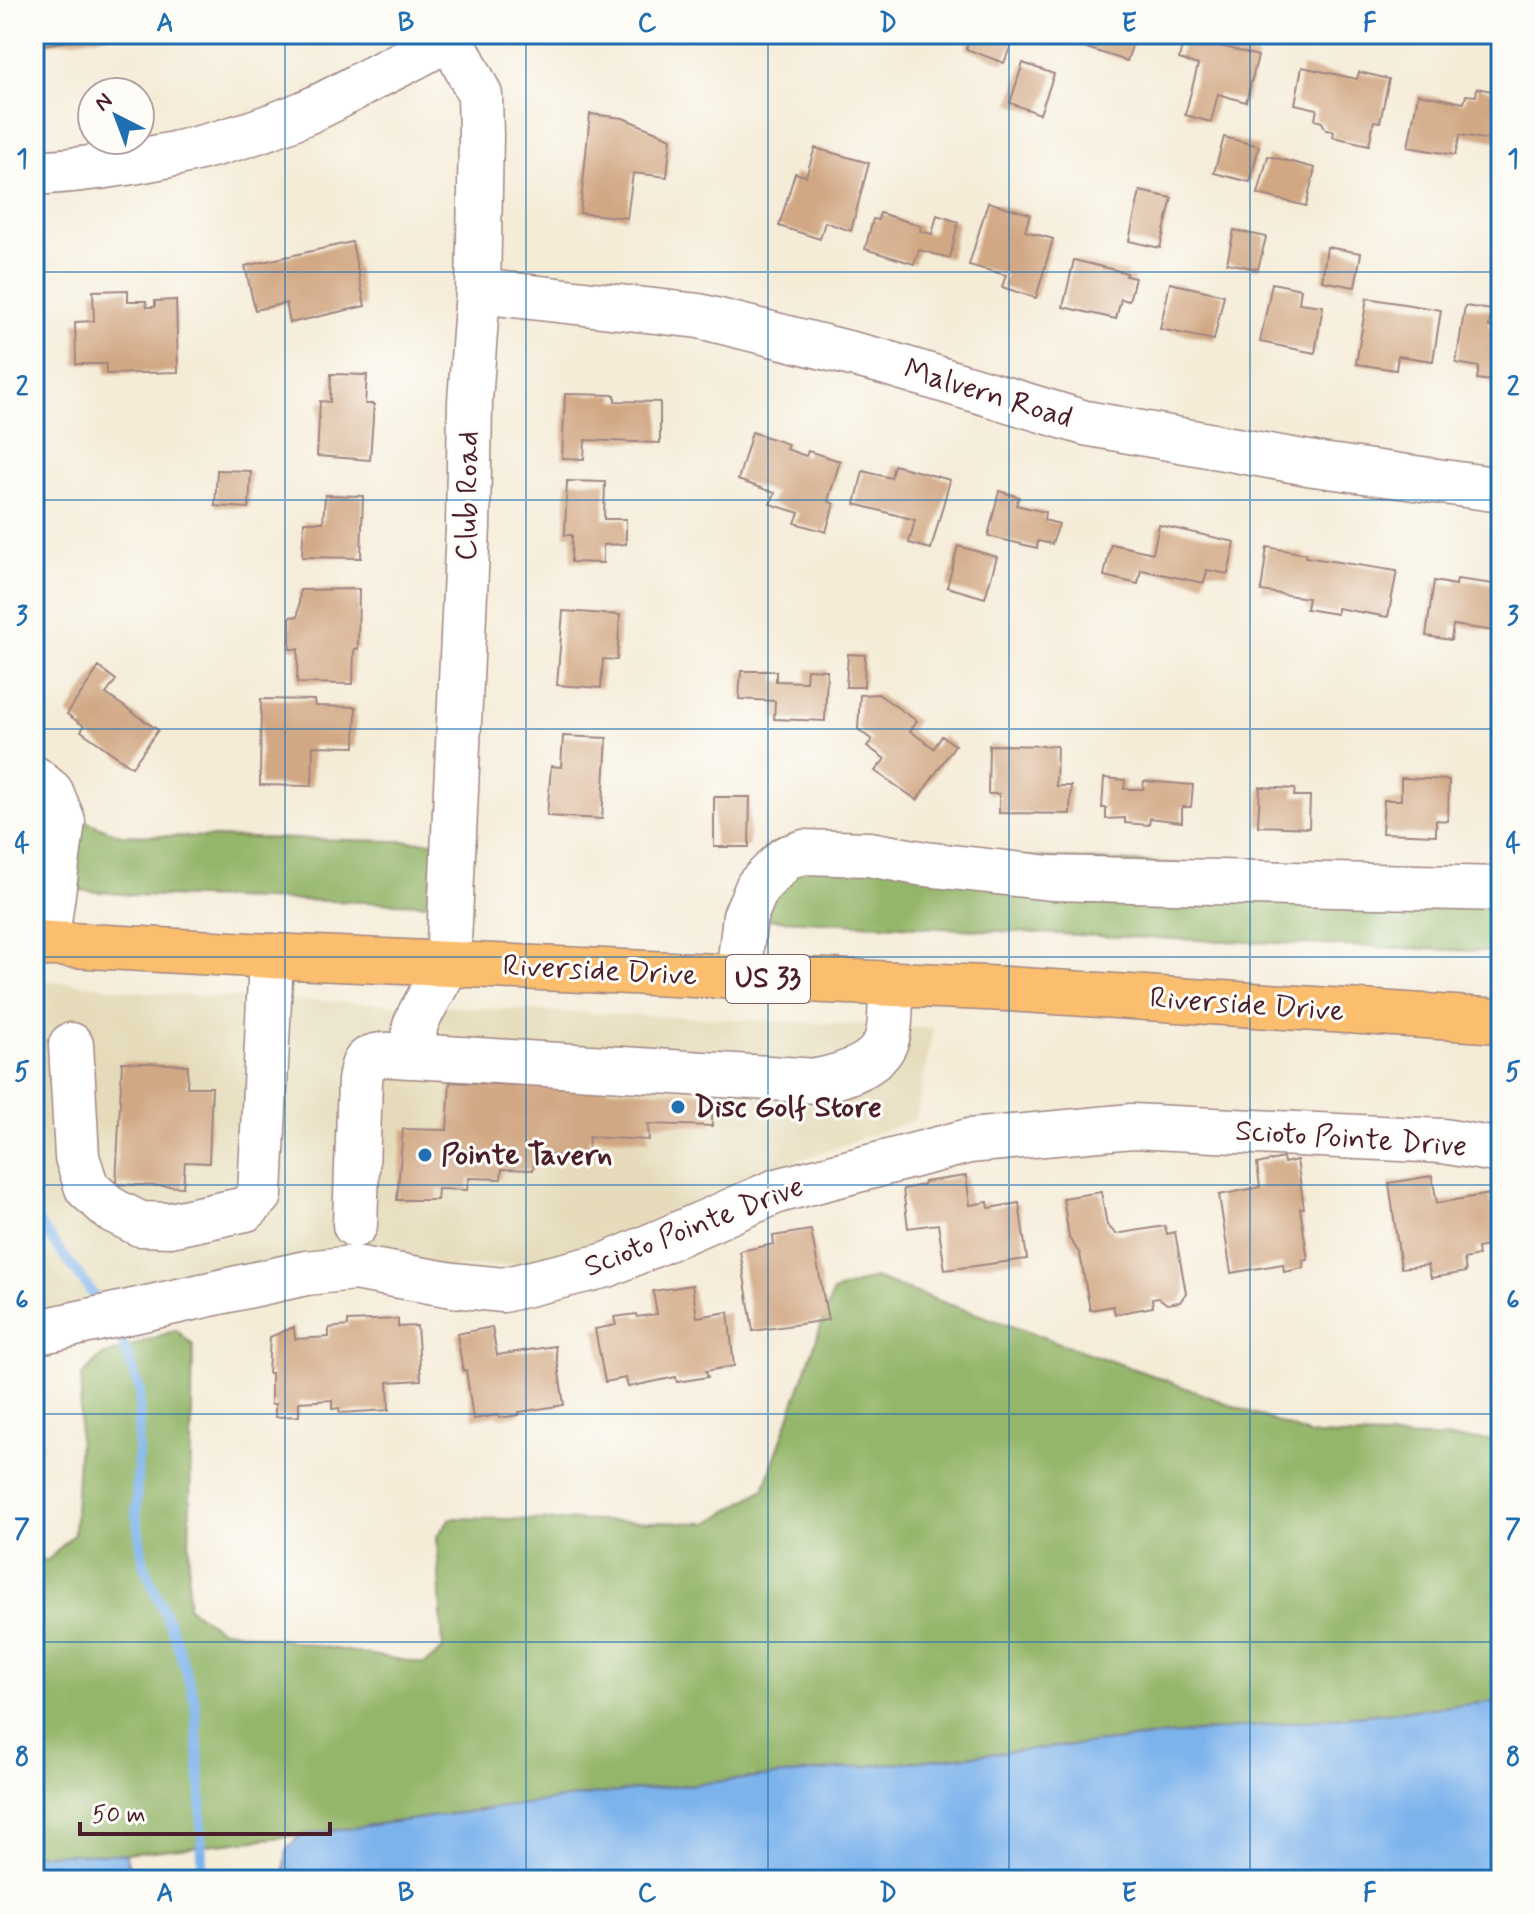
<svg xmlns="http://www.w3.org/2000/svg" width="1535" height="1914" font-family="Mynerve,sans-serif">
  <rect width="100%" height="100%" fill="#fdfcf7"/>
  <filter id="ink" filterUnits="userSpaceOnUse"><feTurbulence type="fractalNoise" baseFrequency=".0125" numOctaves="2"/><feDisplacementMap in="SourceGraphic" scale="16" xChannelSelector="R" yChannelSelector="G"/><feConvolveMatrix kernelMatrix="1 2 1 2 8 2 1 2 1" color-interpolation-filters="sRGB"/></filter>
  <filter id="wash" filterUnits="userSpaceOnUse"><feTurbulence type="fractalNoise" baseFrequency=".006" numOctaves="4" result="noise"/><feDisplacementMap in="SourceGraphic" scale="32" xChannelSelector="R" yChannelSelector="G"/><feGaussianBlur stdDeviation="1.8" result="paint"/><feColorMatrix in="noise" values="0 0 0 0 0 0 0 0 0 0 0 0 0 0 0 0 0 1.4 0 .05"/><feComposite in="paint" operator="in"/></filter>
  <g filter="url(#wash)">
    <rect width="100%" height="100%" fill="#f5ecd8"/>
    <path fill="#e5dbba" d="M34,979L162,994L933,1028L916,1119L728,1186L593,1247L537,1263L458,1268L34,1311Z"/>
    <path fill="#94b66b" stroke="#6f6a4b" stroke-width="2" d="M34,801L120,835L437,842L426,904L133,895L34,886Z
      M940,853L1501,879V952L1097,936L762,919L777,854Z
      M874,1278L1154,1376L1311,1435L1501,1440V1701L590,1795L301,1835L125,1854H34V1560H48L74,1534L82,1376L100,1357L176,1330L193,1345L188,1607L219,1629L425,1664L443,1649L437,1536L450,1518L708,1523L764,1489L833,1292Z"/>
    <path fill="#7db3ec" stroke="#64698c" stroke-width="2" d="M1501,1701V1880H276L284,1876L287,1848L301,1835L590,1795Z
      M34,1854H125L134,1880H34Z"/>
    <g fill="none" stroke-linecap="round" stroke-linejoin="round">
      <path stroke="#7db3ec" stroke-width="10" d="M34,1217L82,1279L103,1308
        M114,1325L119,1332L140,1390L136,1514L144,1566L175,1637L195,1701L201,1795L202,1880"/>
    </g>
    <g id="blocks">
      <path fill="#d2a884" d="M34,34H109V36L34,46Z
        M971,34H1015L1004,63L966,49Z
        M1136,34L1127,61L1074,44L1077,38L1067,35Z
        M1184,36L1258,56L1246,102L1218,94L1211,122L1185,115L1198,65L1179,59Z
        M1023,63L1054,74L1040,114L1010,103Z
        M1302,67L1357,79L1359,72L1389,79L1380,122L1374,121L1369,145L1333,137L1334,131L1326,130L1322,122L1315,120L1317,109L1295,104Z
        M1477,88L1501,93V142L1460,135L1455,155L1408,147L1418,94L1464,103L1466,95L1476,96Z
        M590,114L623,118L671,138L667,177L633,173L627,218L580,213Z
        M1224,137L1259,146L1250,182L1214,173Z
        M815,148L869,163L851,231L825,222L820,239L779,226L795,173L806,176Z
        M1268,156L1315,168L1306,206L1258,194Z
        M1140,191L1172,198L1160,248L1129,241Z
        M988,202L1030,214L1025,231L1053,239L1036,298L1002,287L1006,275L969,265Z
        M880,213L921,226L920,231L932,234L937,215L958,222L950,258L919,250L914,264L865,249L873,219L878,220Z
        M1234,230L1266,237L1258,269L1227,263Z
        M352,242L365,306L290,323L286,303L255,310L245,266Z
        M1327,247L1361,253L1355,287L1322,281Z
        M1074,260L1127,273L1126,276L1135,278L1129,301L1121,299L1116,319L1063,307Z
        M1170,283L1224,295L1214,340L1160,329Z
        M1272,283L1301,289L1299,303L1323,306L1315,353L1260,342Z
        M128,290V301H146L147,307H155V301L176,300L178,372L106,374V364H76L75,322L94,321L93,291Z
        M1367,298L1441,310L1433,361L1398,356L1396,370L1356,364Z
        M1465,306L1492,310L1489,327L1501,328V387L1490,385L1491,381L1477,379L1479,367L1456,363Z
        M34,314H40L41,384H34Z
        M331,374L367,375L365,404H374L370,460L317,456L320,401L330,402Z
        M565,394L615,395V401L660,402V443L585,440L584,459L562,458Z
        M752,432L788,444L786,449L806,456L808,451L840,461L828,501L834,504L826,532L795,523L799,513L770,504L775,493L738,480Z
        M894,465L950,480L931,549L909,543L915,520L855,504L863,471L891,478Z
        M217,470L251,471L249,508L215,506Z
        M567,481L605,482L604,519H626V544L603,545V563L571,562L572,535H565Z
        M999,491L1019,497L1016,505L1045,512L1044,520L1059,524L1052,544L1038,541L1037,548L988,536Z
        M325,495L363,496L361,558L302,557L304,522H323Z
        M1159,525L1235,542L1228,574L1207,570L1204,583L1141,570L1138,584L1104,576L1111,544L1153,553Z
        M958,546L997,557L985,598L947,587Z
        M1267,547L1306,554L1305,557L1397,571L1388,617L1337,608V614L1306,609L1308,598L1261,591Z
        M1457,579L1501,585V632L1453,625L1451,640L1426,636L1434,581L1456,585Z
        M359,589L358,649H354L353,684L297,683L298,649H290V617L298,616L300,590Z
        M563,611L620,615L617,660L603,659L601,688L557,685Z
        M848,654L865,655L864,687H846Z
        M99,667L116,680L106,694L158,730L132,767L81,731L84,726L67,714Z
        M807,669L827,670L825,721L774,719L775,701L739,699L741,671H776V681L804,682H806Z
        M878,694L917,721L910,731L934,748L942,736L955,745L917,800L875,771L885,759L867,746L872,740L858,729L860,695Z
        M261,699L314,700L315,706L356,707L355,747L313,746L312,786L260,785Z
        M563,736L607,738L602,819L547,816L551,766L561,767Z
        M989,745L1057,746L1056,786H1071L1070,814L999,813V794H988Z
        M1104,778L1125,780L1124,789H1143L1144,781L1193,785L1191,807H1182V822L1150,818L1149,825L1125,823V818L1106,819V808H1102Z
        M1401,778L1449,780L1448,821L1436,820V835L1382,833L1384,800H1401Z
        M1260,787L1295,789L1294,796H1310L1309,828L1258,826Z
        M714,797H750L749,847H714Z
        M122,1062L188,1065L187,1087H212L209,1163L185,1162L183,1187L116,1184Z
        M450,1082L712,1093V1126L648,1124L649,1140L589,1137L588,1156L534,1155L533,1170L502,1169L501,1179L469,1178L467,1190L438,1189L437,1200H397L403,1129L447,1130Z
        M1283,1158L1284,1163L1297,1160L1304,1208H1300L1308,1260H1303L1304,1268L1284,1272L1283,1264L1231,1273L1219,1195L1260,1187L1257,1164Z
        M966,1176L970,1205L988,1202L989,1208L1019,1203L1027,1259L945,1270L938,1224L908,1228L903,1189L923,1185L924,1182Z
        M1432,1176L1437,1203L1490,1194L1496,1245L1477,1248L1478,1256L1464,1259L1466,1272L1431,1278L1428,1265L1401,1268L1389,1183Z
        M1101,1192L1107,1225L1116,1234L1165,1226L1167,1234L1175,1232L1186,1293L1180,1302L1167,1304L1159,1298L1152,1299L1153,1307L1115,1314L1113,1306L1090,1310L1080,1254L1069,1238L1063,1198Z
        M811,1230L828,1320L753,1331L740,1251L774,1244L773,1236Z
        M692,1285L697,1317L728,1312L734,1366L706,1371L708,1377L677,1382L676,1377L628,1387L626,1378L605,1382L595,1329L616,1325L614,1317L636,1314L637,1317L657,1314L653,1291Z
        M398,1319V1327L417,1326L421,1380L388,1382L389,1410L340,1413L339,1408L332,1409V1400L299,1402V1416L275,1417V1404H271V1373H268L270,1337L294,1327L295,1339L329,1337V1328L348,1326V1321Z
        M492,1327L497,1355L555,1346L564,1405L519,1412V1415L499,1418L498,1415L473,1419L466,1370L463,1371L457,1334Z
        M34,1410L43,1446L34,1448Z"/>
    </g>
  </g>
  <g filter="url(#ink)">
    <use href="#blocks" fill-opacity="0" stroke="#a08682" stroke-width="2"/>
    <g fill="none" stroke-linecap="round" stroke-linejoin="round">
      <g stroke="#a08682" stroke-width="47">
        <path id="minor" d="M34,173C123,168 220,149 302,114C327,104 350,90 373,78C400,64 429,51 454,34
          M478,291L699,316L880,361L1085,423L1314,464L1501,490
          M34,778L51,792L63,821L46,944
          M738,977L745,916L758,886L786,858L804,852L869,854L925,864L1051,878L1501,889
          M71,1045L77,1157L87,1188L112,1210L140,1224L170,1225L246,1209L260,1195L271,956
          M413,1056L818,1081C841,1076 877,1066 886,1041C892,1026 890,1001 891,985
          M355,1225L360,1081C361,1074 362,1066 366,1061C375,1051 400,1056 413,1056L415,1026L420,1014L448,964L468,527L470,401L478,291L481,136L480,95L449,34
          M34,1333L306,1273L354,1268L453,1285L503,1290L607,1265L777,1191L969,1141L1132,1126L1443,1141L1501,1151"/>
      </g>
      <g stroke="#a08682" stroke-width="47">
        <path id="major" d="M34,943L271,956L1007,989L1501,1021"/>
      </g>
      <use href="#minor" stroke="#fff" stroke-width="44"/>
      <use href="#major" stroke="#fbbe6e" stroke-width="44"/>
    </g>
  </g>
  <path fill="none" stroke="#1f6fb2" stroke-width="2" stroke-opacity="0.55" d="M285,34V1880M526,34V1880M768,34V1880M1009,34V1880M1250,34V1880M34,272H1501M34,500H1501M34,729H1501M34,957H1501M34,1185H1501M34,1414H1501M34,1642H1501"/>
  <g fill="#1f6fb2" stroke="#fdfcf7" stroke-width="3">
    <circle cx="678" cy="1107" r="8"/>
    <circle cx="425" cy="1155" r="8"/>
  </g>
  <g text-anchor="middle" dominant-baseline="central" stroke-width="6" stroke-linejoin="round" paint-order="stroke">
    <rect fill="#fdfcf7" stroke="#806168" stroke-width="2" x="726" y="955" width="84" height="48" rx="6"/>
    <g font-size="28" font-weight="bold" fill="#4a1f2b">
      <text x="768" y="979">US 33</text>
    </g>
    <g font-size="30" fill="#4a1f2b" stroke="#fdfcf7">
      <text transform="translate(988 394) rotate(17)">Malvern Road</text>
      <text transform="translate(468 496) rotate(-89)">Club Road</text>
      <text transform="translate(600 971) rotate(3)">Riverside Drive</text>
      <text transform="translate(1247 1005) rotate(4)">Riverside Drive</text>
      <text transform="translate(1351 1139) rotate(4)">Scioto Pointe Drive</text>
      <text transform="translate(694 1227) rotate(-21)">Scioto Pointe Drive</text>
    </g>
    <g font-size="30" font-weight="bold" fill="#4a1f2b" stroke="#fdfcf7" text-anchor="start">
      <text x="694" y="1107">Disc Golf Store</text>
      <text x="441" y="1155">Pointe Tavern</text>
    </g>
  </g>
  <rect width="1535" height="1914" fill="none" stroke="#fdfcf7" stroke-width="88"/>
  <g transform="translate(116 116) rotate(318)"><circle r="38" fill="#fdfcf7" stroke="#b5a4a5" stroke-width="2"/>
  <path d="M0-6L14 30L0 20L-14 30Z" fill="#1f6fb2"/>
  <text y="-12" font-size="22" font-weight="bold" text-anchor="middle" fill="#4a1f2b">N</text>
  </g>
  <path d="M80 1822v12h250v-12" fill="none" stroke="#4a1f2b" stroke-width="4"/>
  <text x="92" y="1822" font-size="24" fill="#4a1f2b" stroke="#fdfcf7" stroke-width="6" paint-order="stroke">50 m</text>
  <rect x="44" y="44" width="1447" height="1826" fill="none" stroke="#1f6fb2" stroke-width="3"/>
  <g font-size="26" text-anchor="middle" font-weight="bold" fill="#1f6fb2">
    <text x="165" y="31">A</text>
    <text x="406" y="31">B</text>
    <text x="647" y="31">C</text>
    <text x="888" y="31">D</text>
    <text x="1129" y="31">E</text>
    <text x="1370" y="31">F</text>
    <text x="22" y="167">1</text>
    <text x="1513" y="167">1</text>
    <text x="22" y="395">2</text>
    <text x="1513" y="395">2</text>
    <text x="22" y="624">3</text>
    <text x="1513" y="624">3</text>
    <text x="22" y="852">4</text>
    <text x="1513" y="852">4</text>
    <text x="22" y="1080">5</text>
    <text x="1513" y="1080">5</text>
    <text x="22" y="1308">6</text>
    <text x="1513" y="1308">6</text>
    <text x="22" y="1537">7</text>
    <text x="1513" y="1537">7</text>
    <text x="22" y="1765">8</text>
    <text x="1513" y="1765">8</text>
    <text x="165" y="1901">A</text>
    <text x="406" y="1901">B</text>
    <text x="647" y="1901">C</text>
    <text x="888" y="1901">D</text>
    <text x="1129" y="1901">E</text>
    <text x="1370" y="1901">F</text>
  </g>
</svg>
